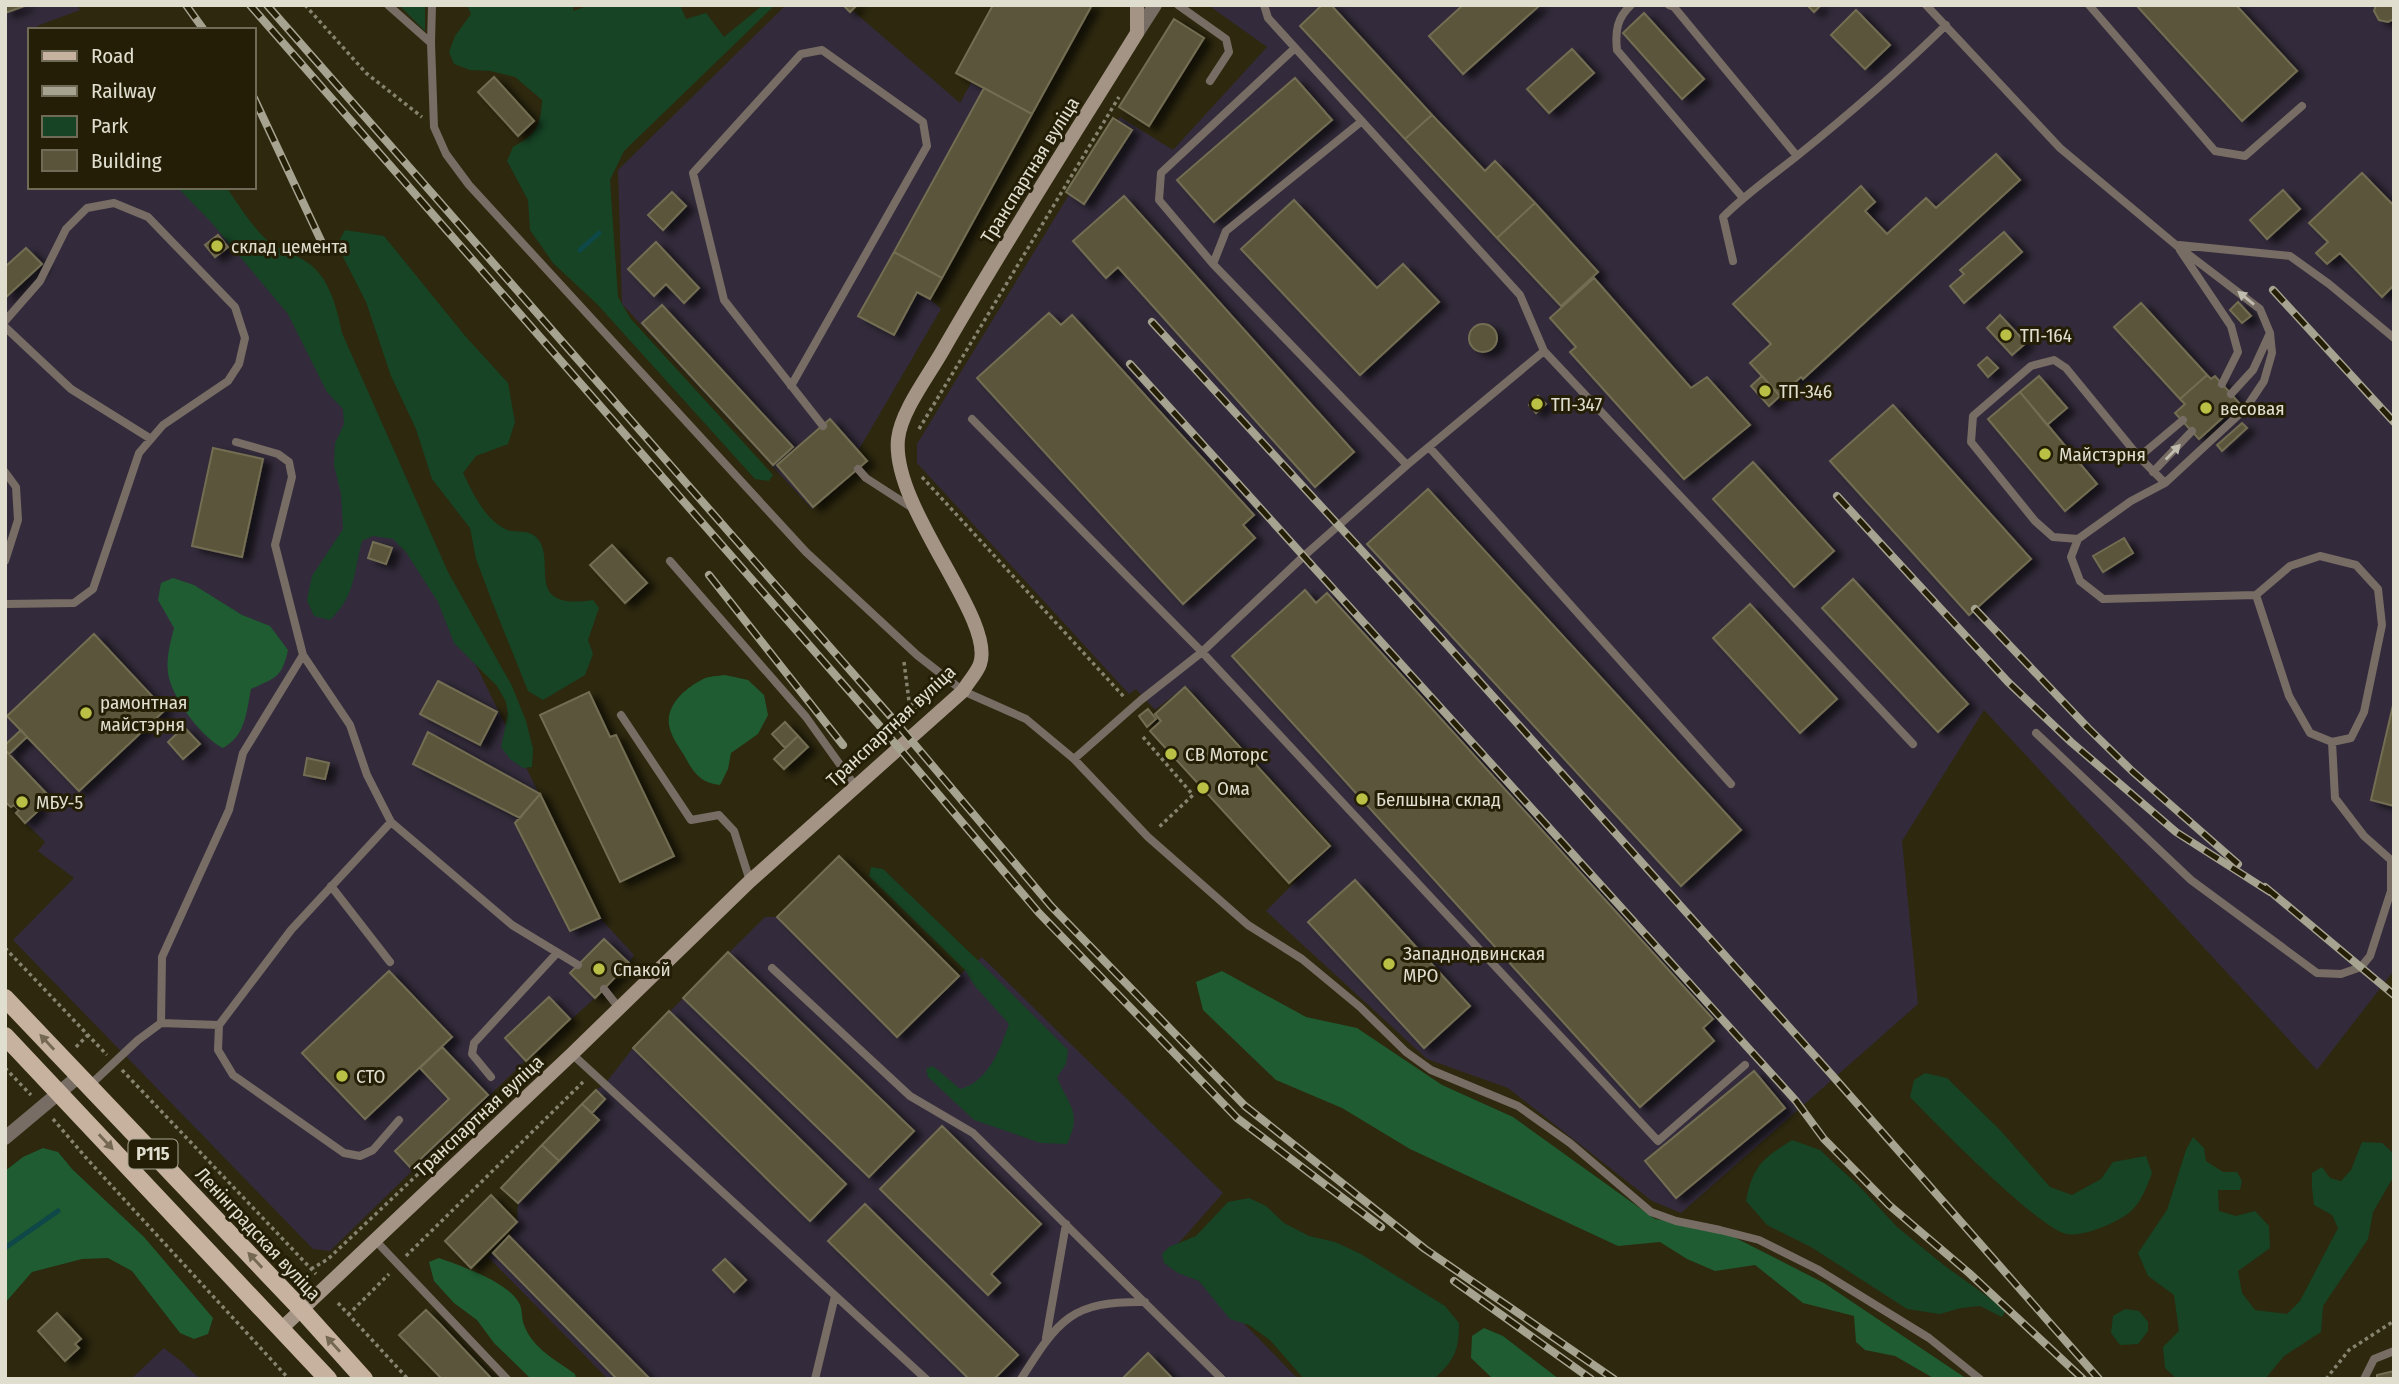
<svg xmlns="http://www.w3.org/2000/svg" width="2399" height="1384" font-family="'Fira Sans Condensed',sans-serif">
  <defs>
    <filter id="shadow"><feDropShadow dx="8" dy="4.5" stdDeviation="3.5" flood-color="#0009"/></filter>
  </defs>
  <rect width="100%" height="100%" fill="#2d280e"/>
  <path fill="#332b3b" d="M5,5H77L80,10L37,26L38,30H30V187H197L308,323L600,918L634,955L629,963L595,998L526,1060L330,1251L313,1249L13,940L74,878L38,851L45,842L16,813L19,810L14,805L11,807L5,802Z
    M786,5H846L960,103L971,83L1032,114L930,299L941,309L858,451L867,461L812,509L622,304L618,170Z
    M1208,5H2394V965L2392,973L2317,1070L1984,710L1902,841L1918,1004L1681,1213L1652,1201L1508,1088L1427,1059L1266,911L1332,845L1186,686L1155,710L1136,689L1129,694L917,463V444L1070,193L1120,117L1173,150L1267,47Z
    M839,856L958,976L982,957L1223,1193L1177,1245L1179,1257L1298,1379H608L488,1257L509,1236L517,1222L518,1203L598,1120L592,1113L605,1099L596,1090L605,1084L633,1048L765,917H777Z
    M164,1348L182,1362L200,1379H131Z"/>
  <path fill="#174425" d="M399,5H425V31Z
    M467,5H574L573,11L590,5H680L686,19L706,13L724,37L763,5H775L624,151L610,180L618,297L630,318L773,475L769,481L755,479L597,304L553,263L530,230L528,200L507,161L513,147C536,135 541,125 542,100L515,77L491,71L470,70L454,64L449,52L455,36L471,14Z
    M177,187H226C240,206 255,233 275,246C285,252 296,255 305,261C329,275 337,308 342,333L448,572L512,686L526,721L533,749L532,767L523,768L510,759L501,747L508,714L506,702L497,686L454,643L438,602L406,552L393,539L373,536L362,541C353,574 356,595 330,620L314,616L307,600L312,576L343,529L341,494L334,465L335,443L344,424L343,409L327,392L288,314L211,222Z
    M345,230L384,236L466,337L508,383L515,422L508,444L476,456L463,473C473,493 484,518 505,529C515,534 526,528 536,537C559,559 520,611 593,600L599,608L588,640L593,654L585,675L543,700L528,691L493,604L476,559L470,528L432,479L416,429L391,376L366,302L337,245Z
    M871,867L883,869L990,972L1068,1050L1066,1064L1057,1077C1068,1106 1083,1111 1067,1144L1041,1143L974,1120L928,1077L926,1069L933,1066L960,1089C988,1082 1000,1050 1009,1024L975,986L965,970L869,876Z
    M1925,1073L1947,1078L2000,1130L2050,1187L2072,1195L2101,1179L2113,1162L2146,1156L2152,1173C2147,1186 2142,1201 2131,1211C2119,1222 2084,1237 2067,1234C2040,1230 1933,1121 1910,1097L1914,1080Z
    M2193,1137L2204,1148L2206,1161L2223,1172H2237L2242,1181L2240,1190H2218L2219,1211L2236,1216L2255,1211L2269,1226L2270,1248L2238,1271L2242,1293L2255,1310L2287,1314L2300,1301L2338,1228L2332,1215L2314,1205L2312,1188V1173L2322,1167L2330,1178L2341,1181L2351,1170L2362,1142L2382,1143L2394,1154V1176L2373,1212L2368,1239L2323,1306L2321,1332L2284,1356L2265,1379H2177L2165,1368L2163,1347L2179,1331L2174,1295L2148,1276L2138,1253L2167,1210L2186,1150Z
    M1792,1140L1820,1150L1860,1187L1897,1227L1945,1266L2006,1310L2002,1317L1980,1306L1961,1308L1940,1314L1907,1309L1811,1247L1767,1225L1746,1201C1753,1166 1762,1159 1792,1140Z
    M1249,1198L1266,1206L1284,1223L1309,1236L1335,1242L1361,1254L1445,1306L1459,1323C1459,1350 1455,1360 1434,1379H1304L1270,1340L1249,1325L1230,1319L1199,1281L1178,1273L1164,1263L1162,1254L1169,1247L1196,1236L1228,1202Z
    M2125,1309L2139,1311L2148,1322V1331L2138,1344L2120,1345L2111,1333L2113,1316Z"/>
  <path fill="#1f5c32" d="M173,578L194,585L242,615L270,626L288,650C282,678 275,678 251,689C246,713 246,735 223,748C203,739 174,700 169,678C165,661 170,644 174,628L158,600L161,583Z
    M725,675L748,680L764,695L768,715L758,734L731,753L728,769L720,785C700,783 693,772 684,755C678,746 671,736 669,725C666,704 686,688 703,679C709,676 718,676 725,675Z
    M1222,971L1306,1017L1357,1028L1442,1085L1513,1117L1655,1219L1718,1229L1824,1283L1967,1379H1935L1895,1356L1865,1350L1856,1342L1854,1316L1803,1303L1755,1265L1715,1271L1687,1259L1660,1242L1618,1246L1410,1149L1342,1108L1276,1080L1203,1010L1196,982Z
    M43,1148L58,1152L72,1169L144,1237L213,1318L208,1334L194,1339L180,1333L132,1271L108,1258L82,1259L32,1272L5,1303V1171L23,1157Z
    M439,1258C461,1266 496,1278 513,1295C525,1308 520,1312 524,1325C533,1349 556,1360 575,1374L576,1379H531L494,1343L477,1320L454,1303L434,1281L429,1262Z
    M1484,1328L1503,1336L1559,1379H1493L1471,1358L1472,1336Z"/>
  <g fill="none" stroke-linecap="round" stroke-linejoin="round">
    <path stroke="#0f4848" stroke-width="5" d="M580,250L599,233
      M5,1248L58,1211"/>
  </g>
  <path fill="#5a553a" stroke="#736e52" stroke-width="2" filter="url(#shadow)" d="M5,5H27L5,13Z
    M843,5H857L850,12Z
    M993,5H1092L1032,114L956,73Z
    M1322,5H1331L1432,115L1405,139L1300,26Z
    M1463,5H1540L1463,74L1429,36Z
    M1807,5H1821L1814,12Z
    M2136,5H2236L2297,71L2242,121Z
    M2376,5H2394V19L2388,22L2379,20L2374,11Z
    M1856,10L1890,45L1865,69L1831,35Z
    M1644,13L1704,79L1682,99L1623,33Z
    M1174,19L1204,38L1149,126L1119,107Z
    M1572,49L1594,73L1549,113L1527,89Z
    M494,77L534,121L518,136L478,92Z
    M1295,78L1332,120L1214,222L1177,180Z
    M984,88L1032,114L942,278L894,252Z
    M1432,115L1485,171L1495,161L1535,203L1497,238L1405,139Z
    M1113,118L1132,130L1084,204L1066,192Z
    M1996,154L2020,180L1803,379L1801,377L1780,396L1750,363L1771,344L1733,304L1861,186L1875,202L1865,211L1887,234L1926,198L1936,208Z
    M2362,173L2394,206V285L2382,297L2340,253L2327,264L2316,253L2328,242L2309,223Z
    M2283,190L2300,209L2267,239L2250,220Z
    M672,192L686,206L663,230L648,215Z
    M1124,196L1354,452L1315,487L1118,267L1106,278L1073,241Z
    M1294,200L1377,288L1403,264L1439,302L1360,375L1241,249Z
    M1535,203L1598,272L1561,306L1497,238Z
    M2004,232L2022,252L1964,303L1950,286L1964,274L1960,270Z
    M218,235L228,247L215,257L205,245Z
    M656,242L699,288L684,303L666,284L654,296L628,269Z
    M26,248L42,264L5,298V267Z
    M894,252L942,278L930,299L917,292L894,335L858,316Z
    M1594,278L1691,388L1707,377L1750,425L1684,479L1570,352L1576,347L1550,318Z
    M2238,302L2251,316L2242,323L2230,310Z
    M2141,303L2207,375L2180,399L2114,327Z
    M662,305L793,447L773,465L642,323Z
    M1049,313L1061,325L1072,315L1254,515L1243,525L1255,538L1183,604L977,378Z
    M2000,315L2026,343L2012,355L1987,328Z
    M1469 338a14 14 0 1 1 28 0a14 14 0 1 1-28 0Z
    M1987,357L1998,368L1988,377L1978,365Z
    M2207,375L2211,379L2215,376L2239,403L2199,439L2175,413L2185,404L2180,399Z
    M1762,376L1780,396L1769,406L1751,386Z
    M2039,376L2067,408L2047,425L2020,392Z
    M2020,392L2097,484L2065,511L1988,419Z
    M1538,396L1546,404L1536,413L1529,405Z
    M1893,405L2031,559L1969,615L1830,461Z
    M830,419L867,461L813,507L777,465Z
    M2242,423L2247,428L2222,451L2217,445Z
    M213,448L263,459L242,557L192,546Z
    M1753,462L1834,551L1794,587L1713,499Z
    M1428,489L1741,830L1681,886L1367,544Z
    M2124,538L2133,553L2103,572L2093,556Z
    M373,542L392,548L386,564L368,558Z
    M612,545L647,583L625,603L590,565Z
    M1853,579L1968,704L1938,732L1822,608Z
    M1305,590L1316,603L1327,593L1713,1019L1703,1028L1714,1041L1640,1107L1232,656Z
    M1750,604L1837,699L1800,733L1713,638Z
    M94,634L165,710L79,791L7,716Z
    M438,681L497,712L480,745L420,714Z
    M1185,687L1330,846L1289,883L1150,731L1161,721L1155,714Z
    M589,692L610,737L616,735L674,856L620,882L540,715Z
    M2394,701V806L2371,800Z
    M1148,709L1156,719L1147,727L1139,716Z
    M785,722L798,736L785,748L772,734Z
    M184,727L200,744L183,759L168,742Z
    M21,730L27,737L9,754L5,750V745Z
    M428,732L540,794L520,818L413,764Z
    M798,736L808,747L784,769L774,759Z
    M5,750L47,794L35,806L39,810L25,823L16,813L19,810L14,805L11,807L5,802Z
    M307,758L329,763L325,779L304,775Z
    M540,794L600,918L570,931L515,823Z
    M839,856L959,976L897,1037L777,917Z
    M1355,880L1470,1006L1424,1048L1308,922Z
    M604,939L629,963L595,998L570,973Z
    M728,952L914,1131L869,1177L683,998Z
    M389,971L452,1037L365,1119L302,1053Z
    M549,997L570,1019L526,1061L505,1038Z
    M669,1011L846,1184L810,1221L633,1048Z
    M442,1047L488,1095L411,1168L395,1151L449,1099L420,1068Z
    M1754,1071L1785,1108L1676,1198L1645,1161Z
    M596,1090L605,1099L592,1113L582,1104Z
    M582,1104L599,1120L559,1161L542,1145Z
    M942,1126L1041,1224L991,1274L1000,1283L988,1295L880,1189Z
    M542,1145L559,1161L518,1203L501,1188Z
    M491,1195L517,1222L471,1268L445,1241Z
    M865,1204L1018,1355L994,1379H969L828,1241Z
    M509,1236L650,1379H617L493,1253Z
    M725,1259L746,1280L734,1292L713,1270Z
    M426,1310L439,1323L492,1379H442L399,1335Z
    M57,1313L81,1339L75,1344L79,1348L65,1361L38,1331Z
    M1148,1353L1173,1379H1122Z
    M2394,1371V1379H2377V1375Z"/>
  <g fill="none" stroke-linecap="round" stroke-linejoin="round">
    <path stroke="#86836e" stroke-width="3.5" stroke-dasharray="3.5 3.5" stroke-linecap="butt" d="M305,5L366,73L422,117
      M919,429L1119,97
      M922,477L1125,698
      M904,662L909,701L916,709
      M1143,737L1193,795L1158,828
      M5,948L107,1055
      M76,1047L88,1035
      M5,1068L31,1095
      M122,1070L316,1274
      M53,1119L88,1160L289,1379
      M406,1256L583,1082
      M311,1269L328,1259L539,1060
      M338,1303L408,1379
      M348,1315L389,1274
      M2326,1379L2349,1350L2394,1321"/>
    <path stroke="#776d64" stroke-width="8" d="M388,5L431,43
      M432,5L431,43L434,127L446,154L469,185L806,552L917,655L963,691L1026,719L1074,759L1148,837L1248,925L1302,959L1360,1007L1406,1052L1431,1070L1518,1106L1570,1143L1651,1212L1676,1221L1720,1230L1759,1240L1817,1269L1929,1338L1980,1379
      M1178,5L1226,39L1229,52L1210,81
      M1264,5L1268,18L1520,295L1544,351L1913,744
      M1631,5C1617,18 1615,31 1617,50L1743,198
      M1669,5L1674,7L1797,156
      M1926,5L2060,148L2176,245L2260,309L2270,333L2253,370L2231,394
      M2089,5L2215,151L2245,156L2302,106
      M2179,245L2290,256L2329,284L2394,338
      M2180,250L2231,326L2238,352L2222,384
      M1733,261L1723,217C1746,194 1772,176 1797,156C1848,115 1899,71 1946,25
      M1213,264L1159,200L1161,173L1295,48
      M5,321L40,281L66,229L87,208L114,203L148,217L235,307L245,338L239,364L228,381L163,425L139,453L93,589L74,603L5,604
      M5,327L71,389L151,439
      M791,386L927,146L923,122L822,50L801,54L693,173L724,300L823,426
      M972,419L1202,652L1658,1141L1745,1065
      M236,442L278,454L289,462L292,477L275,545L303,655L350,725L367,775L391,822L512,925L578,965
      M1429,447L1731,784
      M2139,457L2183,420
      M1407,465L1544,351
      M858,469L866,478L914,509
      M5,472L16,487L18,520L5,561
      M2153,472L2192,431
      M2165,483L2139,457L2066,368L2054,360L2031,366L1973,416L1971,442L2035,521L2053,537L2078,539L2131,501L2165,483L2246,408L2264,381L2272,353L2270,333
      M2078,539L2071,557L2080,581L2103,599L2256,595L2290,566L2320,556L2356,565L2378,589L2382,625L2364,712L2351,738L2332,742L2310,733L2289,696L2256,595
      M670,561L806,717L856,787
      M621,715L691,820L719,815L734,831L750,881
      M2036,733L2191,880L2317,973L2341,974L2361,967L2370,956L2391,891V860L2364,836L2335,798L2332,742
      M1074,759L1141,700L1202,652L1305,555L1407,465L1213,264L1226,231L1362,121
      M391,822L291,930L219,1025L218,1050L233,1075L344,1153L360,1156L373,1150L399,1120
      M331,886L390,962
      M772,968L910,1096L973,1133L1222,1379
      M604,989L619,1008
      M161,1023L162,957L229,810L243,753L303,655
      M572,1054L926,1379
      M491,1077L472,1054L474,1043L557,953
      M89,1086L138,1040L161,1023L219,1025
      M375,1240L507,1379
      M1046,1338L1066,1224
      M815,1379L835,1296
      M1021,1379C1059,1319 1071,1301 1145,1302
      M2364,1379L2374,1359L2394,1351"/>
    <path stroke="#776d64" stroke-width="14" d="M1137,33L1155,5
      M5,1138L79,1076"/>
    <path stroke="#a49485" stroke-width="14" d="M281,1329L572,1054L750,881L963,691C968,682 977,673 980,664C996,619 891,508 898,439C901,411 929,375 943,350C1005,242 1072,138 1137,33V5"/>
    <path stroke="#c6b29f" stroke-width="18" d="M5,998L302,1310L364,1379
      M5,1036L328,1379"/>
    <g stroke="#a6a390" stroke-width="8">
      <path id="rail" d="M186,5L204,30
        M250,5L899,748L1039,913L1237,1118L1381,1227
        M267,5L899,726L1051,906L1245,1106L1425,1249L1614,1379
        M254,98L323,245
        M2273,290L2394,422
        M1152,322L1396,588L1831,1074L2099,1379
        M1130,364L1796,1101L1824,1139L1889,1205L1969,1273L2083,1379
        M1837,496L2008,682L2071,742L2176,832L2270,892
        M709,575L843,745
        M1975,609L2088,728L2132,771L2238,864
        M2265,887L2394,995
        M1454,1281L1591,1379"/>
    </g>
    <use href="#rail" stroke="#231e05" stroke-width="5" stroke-dasharray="16" stroke-linecap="butt"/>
  </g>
  <defs><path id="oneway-solid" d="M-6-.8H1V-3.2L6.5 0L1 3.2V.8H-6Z" transform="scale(1.75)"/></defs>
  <g fill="#c0bcaf">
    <use href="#oneway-solid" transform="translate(2246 298) rotate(-141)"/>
    <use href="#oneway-solid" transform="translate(2173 452) rotate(-46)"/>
  </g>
  <g fill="#746852">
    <use href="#oneway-solid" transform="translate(47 1042) rotate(-133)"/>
    <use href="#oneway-solid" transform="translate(106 1142) rotate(47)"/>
    <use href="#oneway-solid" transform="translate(255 1260) rotate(-133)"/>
    <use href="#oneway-solid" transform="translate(333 1344) rotate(-132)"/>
  </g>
  <g fill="#bac045" stroke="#231e05" stroke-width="2.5">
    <circle cx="217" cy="246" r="7"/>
    <circle cx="2006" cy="335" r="7"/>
    <circle cx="1765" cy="391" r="7"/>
    <circle cx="1537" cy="404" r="7"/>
    <circle cx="2206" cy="408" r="7"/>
    <circle cx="2045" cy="454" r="7"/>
    <circle cx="86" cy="713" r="7"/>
    <circle cx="1171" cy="754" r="7"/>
    <circle cx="1203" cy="788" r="7"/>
    <circle cx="1362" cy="799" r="7"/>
    <circle cx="22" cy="802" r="7"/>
    <circle cx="1389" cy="964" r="7"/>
    <circle cx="599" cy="969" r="7"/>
    <circle cx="342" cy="1076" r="7"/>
  </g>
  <g text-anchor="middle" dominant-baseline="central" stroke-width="6" stroke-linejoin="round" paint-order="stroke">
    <rect fill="#231e05" stroke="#a7a492" stroke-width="2" x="128.5" y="1139.5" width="49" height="29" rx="5"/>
    <g font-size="18" font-weight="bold" fill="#e0decf">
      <text x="153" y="1154">Р115</text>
    </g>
    <g font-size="19" fill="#e0decf" stroke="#231e05">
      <text transform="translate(1030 170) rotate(-58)">Транспартная вуліца</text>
      <text transform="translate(891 726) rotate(-43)">Транспартная вуліца</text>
      <text transform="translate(479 1116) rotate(-43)">Транспартная вуліца</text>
      <text transform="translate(258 1234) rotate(47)">Ленінградская вуліца</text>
    </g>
    <g font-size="19" fill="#e0decf" stroke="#231e05" text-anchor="start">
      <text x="231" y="246">склад цемента</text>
      <text x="2020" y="335">ТП-164</text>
      <text x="1779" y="391">ТП-346</text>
      <text x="1551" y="404">ТП-347</text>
      <text x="2220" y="408">весовая</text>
      <text x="2059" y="454">Майстэрня</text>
      <text x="100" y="702">рамонтная<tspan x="100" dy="22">майстэрня</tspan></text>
      <text x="1185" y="754">СВ Моторс</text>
      <text x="1217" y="788">Ома</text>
      <text x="1376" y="799">Белшына склад</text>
      <text x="36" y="802">МБУ-5</text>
      <text x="1403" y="953">Западнодвинская<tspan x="1403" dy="22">МРО</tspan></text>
      <text x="613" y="969">Спакой</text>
      <text x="356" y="1076">СТО</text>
    </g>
  </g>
  <rect width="2399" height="1384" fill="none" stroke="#e0decf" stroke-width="14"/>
  <rect x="28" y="28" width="228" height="161" fill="#231e05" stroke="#6f6b56" stroke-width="2"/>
  <rect x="42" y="51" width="35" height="10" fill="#c6b29f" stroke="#6f6b56" stroke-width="2"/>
  <text x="91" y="63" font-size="21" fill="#e0decf">Road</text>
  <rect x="42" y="86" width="35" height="10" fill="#a6a390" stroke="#6f6b56" stroke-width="2"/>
  <text x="91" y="98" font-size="21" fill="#e0decf">Railway</text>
  <rect x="42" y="116" width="35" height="21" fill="#174425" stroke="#6f6b56" stroke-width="2"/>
  <text x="91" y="133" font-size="21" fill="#e0decf">Park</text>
  <rect x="42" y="150" width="35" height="21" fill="#5a553a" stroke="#6f6b56" stroke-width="2"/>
  <text x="91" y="168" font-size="21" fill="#e0decf">Building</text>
</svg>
